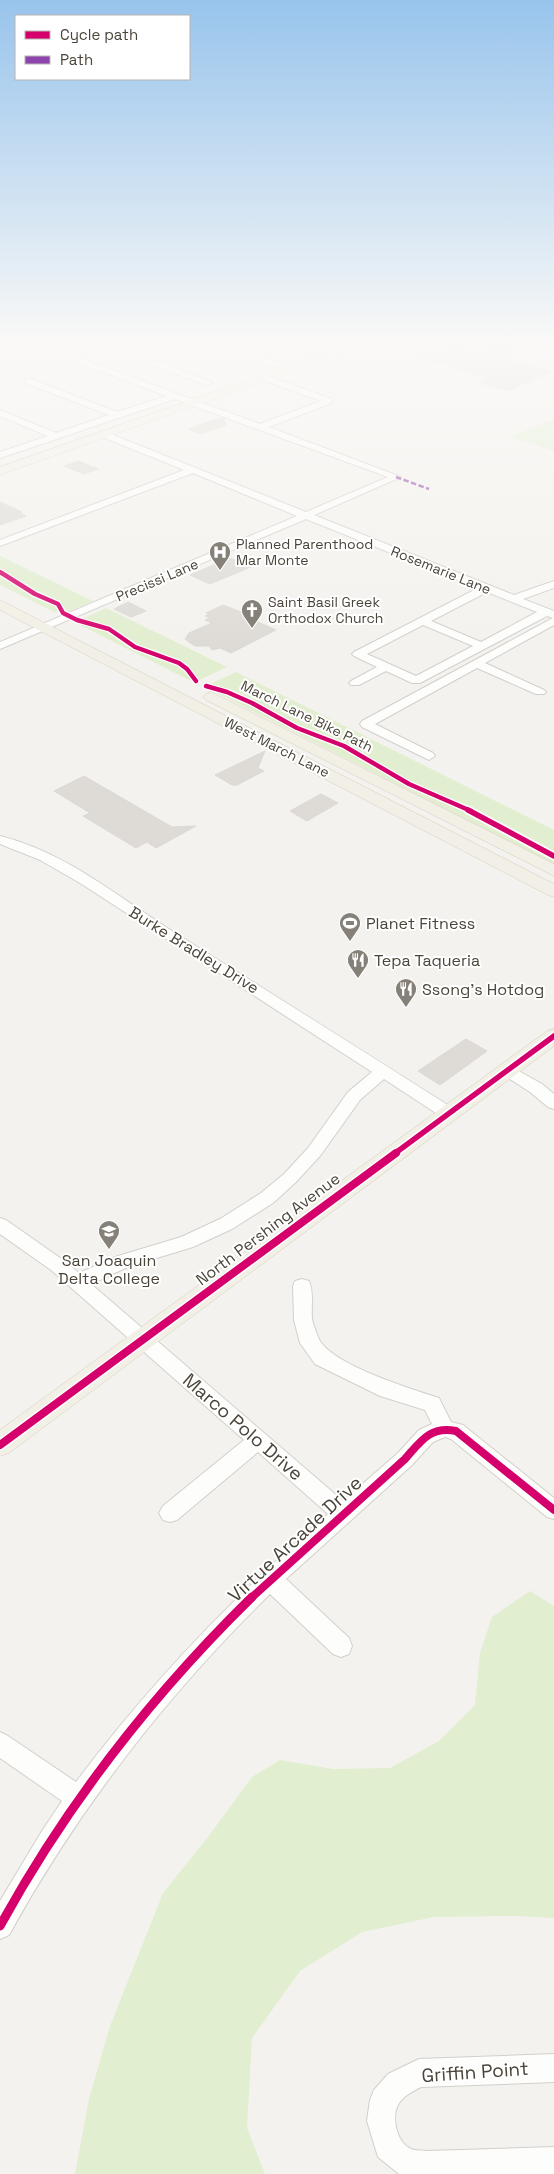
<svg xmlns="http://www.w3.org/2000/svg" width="554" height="2174" font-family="'Space Grotesk',sans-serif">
  <rect width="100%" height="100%" fill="#f4f2ee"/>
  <path fill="#e1eecf" d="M554,419V451L509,437Z
    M0,556L93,601L67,612H54L0,585Z
    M106,608L227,667L197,681H191L82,626L80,620Z
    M236,672L554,830V864L207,688L210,684Z
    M530,1591L554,1606V1918L517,1916L434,1917L362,1932L300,1971L252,2038L247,2128L265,2174H75L89,2099L110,2026L163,1893L208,1837L252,1777L280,1760L333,1769L390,1768L439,1741L475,1705L480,1653L492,1617Z"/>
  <path fill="#dedbd6" stroke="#dcd9d4" d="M486,341H529L506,359L552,372L507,391L480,383L488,378L416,356L453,343L483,352Z
    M220,418L224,419L226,425L201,434L188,429Z
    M79,461L98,469L84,474L64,466Z
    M0,502L22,512L20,513L26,516L0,525Z
    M230,558L251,567L210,584L190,575Z
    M128,602L146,611L131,617L114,609Z
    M223,605L254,617L251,619L276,630L231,653L220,648L212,650L209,646H195L185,639L189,633L212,623L205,620L210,618L205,616L209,614L206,613Z
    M265,751L258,768L264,771L237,785H232L215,775Z
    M84,776L172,827L196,826L156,848L147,842L136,848L83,816L90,813L54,791Z
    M321,794L338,803L307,821L290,811Z
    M466,1039L487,1051L440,1085L418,1071Z"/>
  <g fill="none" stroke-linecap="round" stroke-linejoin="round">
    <g stroke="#d2d0cb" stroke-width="2">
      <path id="minor" d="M22,341H34L260,424L321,401L262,380V376H268L332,399V403L269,427L401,477L314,515L514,595L554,581V588L523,599L554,611V625L485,663L544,690L546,692L544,694H536L477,668L375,724L433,753L435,756L429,760L362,727L360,724L362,721L553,618L547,616L420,683H412L386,671L359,685H351L349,683L351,681L377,667L354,656L352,654L354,652L478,588L306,519L0,649V642L297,516L193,473L0,546V540L184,470L102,437V433H108L306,512L388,477L175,399L0,458V452L48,436L0,416V410L56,433L109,415L25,383V379H31L117,412L167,396L38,348L0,359V354L31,345ZM487,592L537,612L481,642L431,621ZM423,625L473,646L416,676L367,654Z
        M90,341H102L125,349L156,341H170L133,352L213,383L206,385Z
        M188,341H210L236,347L256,341H269L244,350L286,366L279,368L224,348Z
        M314,341H327L328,343L324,345Z
        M418,341H433L408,348L372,352L340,362L336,360L371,348Z
        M0,836C65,852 117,896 172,931C266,990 360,1049 454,1109L456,1113L454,1117L448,1119L442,1117L384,1079L360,1100L320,1156L296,1182L273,1203L232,1229L193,1247L130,1266L91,1284L343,1501L398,1453L419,1430L432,1424L425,1410L380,1396L315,1364L300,1343L294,1320L293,1286L295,1281L302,1279L309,1281C314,1292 311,1306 312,1319C313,1325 316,1331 318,1337C328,1364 412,1389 439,1398L451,1422L463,1425L554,1498V1519L547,1517L451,1439L445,1437L433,1442L412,1465L286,1579L349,1638L352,1646L349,1654L341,1657L333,1654L270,1594C167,1695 79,1808 9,1935L0,1939V1901L42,1831L62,1801L0,1758V1732L8,1736L76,1782C150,1683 235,1595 328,1514L258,1452L177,1520L170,1522L163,1520L159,1513L163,1506L244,1440L51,1270L0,1234V1218L6,1220L63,1260L79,1273L118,1256L181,1237L220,1219L261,1193L284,1174L308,1148L348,1092L372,1072L80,883L40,860L0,844Z
        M508,1065L542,1084L554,1094V1109L548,1107L530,1092L502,1074L500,1070L502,1066Z
        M554,2054V2082L421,2087C413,2091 401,2097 397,2107C392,2120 397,2143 411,2149C415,2151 422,2150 427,2151L554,2147V2174H399L378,2157L367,2121L370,2100L374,2090L388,2074L419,2059Z"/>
    </g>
    <g stroke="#d6cebb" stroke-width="1">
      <path id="major" d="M360,341H376L0,475V467Z
        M0,600L554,884V897L548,895L0,610Z
        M211,692L554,864V876L206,700L203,697L206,694Z
        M554,1029V1046L9,1453L0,1456V1430L547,1031Z"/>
    </g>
    <use href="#minor" fill="#fdfdfc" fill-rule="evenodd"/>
    <use href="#major" fill="#f2efe6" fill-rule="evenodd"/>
    <path stroke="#8e44ad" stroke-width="2.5" stroke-dasharray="5.5 2.5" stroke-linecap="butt" d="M396,477L429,489"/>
    <g stroke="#fff" stroke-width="7">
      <path id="cycleway-far3" d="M0,572L35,594L58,604L63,613L77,620L109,629L135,647L179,663L187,669L196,681
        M206,686L227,692L252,703L297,728L344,746L409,784L471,811"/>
    </g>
    <g stroke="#fff" stroke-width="9">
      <path id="cycleway-far2" d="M468,810L554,856
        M394,1154L554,1036"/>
    </g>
    <g stroke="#fff" stroke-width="11">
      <path id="cycleway-far1" d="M0,1445L396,1153
        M250,1599L405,1459C421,1441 430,1426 456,1431L554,1510"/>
    </g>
    <g stroke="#fff" stroke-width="12">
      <path id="cycleway" d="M0,1926C67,1804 152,1695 252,1597"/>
    </g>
    <use href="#cycleway-far3" stroke="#d6006c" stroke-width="4.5"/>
    <use href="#cycleway-far2" stroke="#d6006c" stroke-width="5.5"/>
    <use href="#cycleway-far1" stroke="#d6006c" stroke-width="8"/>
    <use href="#cycleway" stroke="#d6006c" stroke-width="9"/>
  </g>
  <linearGradient id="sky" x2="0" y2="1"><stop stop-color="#98c4ec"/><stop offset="0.53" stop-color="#faf9f7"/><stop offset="1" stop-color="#faf9f7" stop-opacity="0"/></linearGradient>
  <rect width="554" height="646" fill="url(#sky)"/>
  <defs>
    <g id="hospital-pin" transform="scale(1.125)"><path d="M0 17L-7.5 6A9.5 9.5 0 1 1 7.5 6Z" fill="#868178" stroke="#fff"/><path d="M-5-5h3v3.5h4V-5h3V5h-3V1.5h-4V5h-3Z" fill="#fff"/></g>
    <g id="church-pin" transform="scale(1.125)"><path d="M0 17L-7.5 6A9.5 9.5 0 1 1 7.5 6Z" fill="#868178" stroke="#fff"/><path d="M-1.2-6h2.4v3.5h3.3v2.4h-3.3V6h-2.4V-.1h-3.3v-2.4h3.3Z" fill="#fff"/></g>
    <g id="stadium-pin" transform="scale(1.125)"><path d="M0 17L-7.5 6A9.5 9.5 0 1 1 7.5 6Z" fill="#868178" stroke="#fff"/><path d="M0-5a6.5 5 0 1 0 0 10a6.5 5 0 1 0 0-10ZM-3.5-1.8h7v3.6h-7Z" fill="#fff"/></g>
    <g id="restaurant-pin" transform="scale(1.125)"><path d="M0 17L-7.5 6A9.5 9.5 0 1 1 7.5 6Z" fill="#868178" stroke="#fff"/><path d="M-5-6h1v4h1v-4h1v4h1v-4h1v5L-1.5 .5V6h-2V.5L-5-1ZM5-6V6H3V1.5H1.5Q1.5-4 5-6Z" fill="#fff"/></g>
    <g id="university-pin" transform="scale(1.125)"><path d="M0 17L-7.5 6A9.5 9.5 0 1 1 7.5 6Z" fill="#868178" stroke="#fff"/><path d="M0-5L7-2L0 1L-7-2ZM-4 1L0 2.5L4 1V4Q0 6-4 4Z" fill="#fff"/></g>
  </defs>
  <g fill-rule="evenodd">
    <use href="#hospital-pin" x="220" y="552"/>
    <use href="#church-pin" x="252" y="610"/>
    <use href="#stadium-pin" x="350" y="923"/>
    <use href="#restaurant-pin" x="358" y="960"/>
    <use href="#restaurant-pin" x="406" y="989"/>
    <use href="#university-pin" x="109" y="1231"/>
  </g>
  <g text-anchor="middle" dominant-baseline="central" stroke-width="4" stroke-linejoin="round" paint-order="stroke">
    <g font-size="14" fill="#4b4439" stroke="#fff" text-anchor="start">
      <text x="236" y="544">Planned Parenthood<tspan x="236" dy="16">Mar Monte</tspan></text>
      <text x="268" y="602">Saint Basil Greek<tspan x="268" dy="16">Orthodox Church</tspan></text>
    </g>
    <g font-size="14" fill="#4b4439" stroke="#fff">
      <text transform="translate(441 570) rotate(22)">Rosemarie Lane</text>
      <text transform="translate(157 580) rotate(-23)">Precissi Lane</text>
      <text transform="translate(307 716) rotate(26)">March Lane Bike Path</text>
      <text transform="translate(277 747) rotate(27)">West March Lane</text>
    </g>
    <g font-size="16" fill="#4b4439" stroke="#fff" text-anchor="start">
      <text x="366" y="923">Planet Fitness</text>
      <text x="374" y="960">Tepa Taqueria</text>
      <text x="422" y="989">Ssong's Hotdog</text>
      <text x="109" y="1260" text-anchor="middle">San Joaquin<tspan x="109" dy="18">Delta College</tspan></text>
    </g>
    <g font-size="16" fill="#4b4439" stroke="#fff">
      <text transform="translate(194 950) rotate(32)">Burke Bradley Drive</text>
      <text transform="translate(268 1229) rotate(-37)">North Pershing Avenue</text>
    </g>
    <g font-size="19" fill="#4b4439" stroke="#fff">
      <text transform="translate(243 1427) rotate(41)">Marco Polo Drive</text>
      <text transform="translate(295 1539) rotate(-43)">Virtue Arcade Drive</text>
      <text transform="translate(475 2072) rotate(-4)">Griffin Point</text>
    </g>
  </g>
  <rect x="15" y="15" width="175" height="65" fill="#ffffff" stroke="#b7b4b0"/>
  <rect x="25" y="31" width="25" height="8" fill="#d6006c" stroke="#b7b4b0"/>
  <text x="60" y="40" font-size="15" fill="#4b4439">Cycle path</text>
  <rect x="25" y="56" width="25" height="8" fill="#8e44ad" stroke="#b7b4b0"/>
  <text x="60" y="65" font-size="15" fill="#4b4439">Path</text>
</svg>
